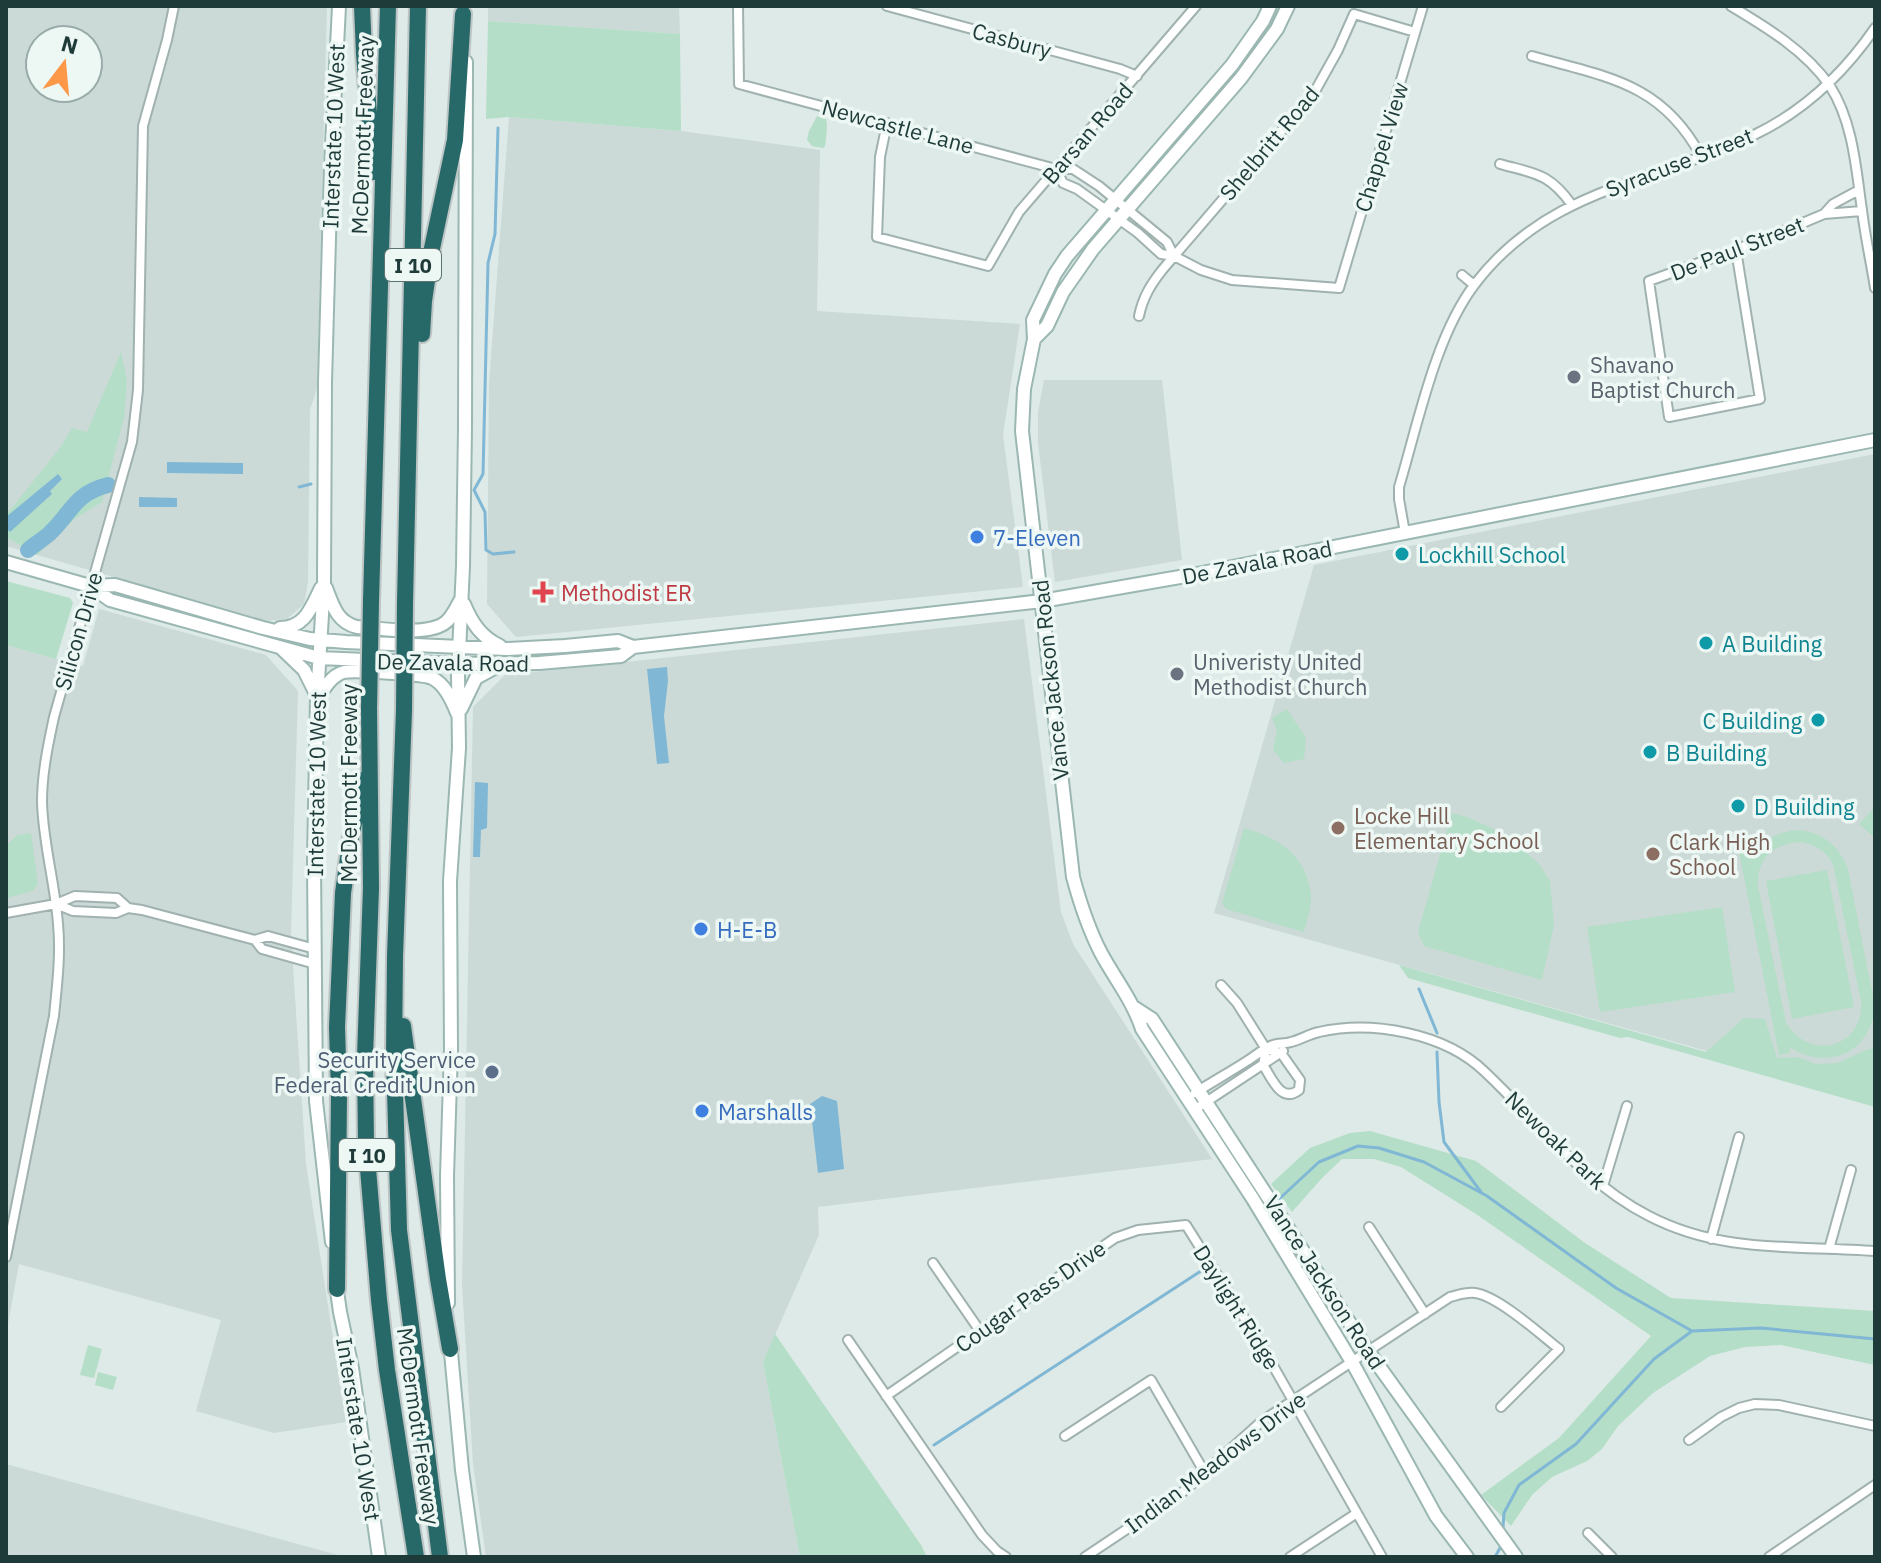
<svg xmlns="http://www.w3.org/2000/svg" width="1881" height="1563" font-family="'IBM Plex Sans',sans-serif">
  <rect width="100%" height="100%" fill="#ddeae7"/>
  <path fill="#cbdad6" fill-rule="evenodd" d="M6,6H327L317,388L310,410L308,582L304,604L287,619L266,621L6,546ZM40,40H88V88H40Z
    M488,6H679L680,34L488,21Z
    M509,117L681,131L820,150L817,311L1020,324L1003,435L1023,587L516,637L487,604L489,383Z
    M1044,380H1162L1182,560L1055,582L1038,443V412Z
    M1875,454V1098L1214,913L1314,565Z
    M99,609L266,655L298,691L291,932L294,982L306,1164L346,1422L274,1433L196,1411L221,1320L19,1264L6,1335V645L83,666Z
    M1024,619L1061,912L1073,944L1212,1159L818,1207L819,1235L763,1362L800,1557H486L473,1464L462,1285L473,707L505,675Z
    M6,1464L181,1512L345,1557H6Z"/>
  <path fill="#b4dec7" fill-rule="evenodd" d="M488,21L680,34L681,131L509,117L486,119Z
    M817,116L826,119C828,123 826,140 825,146L823,148L812,146L807,140L809,131Z
    M121,352L127,380L124,417L102,502L76,518L37,555L6,537V515L60,448L72,428L87,432Z
    M6,581L70,598L73,603L56,659L6,645Z
    M1287,709L1306,738L1304,759L1284,763L1273,750L1277,730L1272,718Z
    M1875,807V838L1859,824Z
    M1452,813L1467,817L1505,834L1539,864L1550,881L1554,925L1542,980L1424,946L1418,932Z
    M1244,828C1279,838 1306,855 1311,894C1312,906 1307,920 1304,932L1226,909L1222,903Z
    M1799,830C1824,833 1839,846 1848,869C1854,902 1861,934 1867,967C1870,983 1876,1001 1873,1017C1869,1035 1856,1052 1837,1056C1819,1060 1805,1057 1790,1047V1053L1779,1055L1739,852L1750,849L1753,856C1764,839 1779,831 1799,830ZM1801,842C1816,845 1826,851 1833,864L1861,1001C1864,1048 1810,1062 1786,1023L1758,886C1756,858 1775,843 1801,842Z
    M31,833L38,884L33,891L6,898V846L17,835Z
    M1827,870L1854,1007L1792,1019L1766,881Z
    M1722,907L1735,992L1600,1012L1587,927Z
    M1399,965L1706,1052L1744,1018L1765,1019L1777,1058L1797,1057L1816,1064L1838,1063L1866,1050L1875,1048V1107L1628,1037L1620,1038L1408,978Z
    M1370,1131L1476,1161L1585,1243L1671,1298L1875,1311V1365L1781,1345L1745,1347L1710,1356L1653,1393L1618,1426L1602,1449L1587,1461L1552,1477L1532,1495L1511,1526L1481,1495L1559,1438L1651,1336L1476,1214L1401,1167L1374,1159H1342L1322,1178L1292,1212L1271,1184L1310,1148L1350,1133Z
    M775,1334L921,1545L927,1557H800L763,1362Z
    M88,1345L102,1349L94,1378L80,1375Z
    M98,1372L117,1377L113,1390L95,1385Z"/>
  <path fill="#80b7d5" d="M167,462L243,463V474L167,473Z
    M58,474L62,479L50,491L52,494L10,532L6,528V517Z
    M139,497L177,498V507H139Z
    M667,667L668,681L664,716L669,763L657,764L647,669Z
    M475,782L488,783L487,828L481,830L480,857H473Z
    M822,1096L837,1101L844,1169L818,1173L810,1104Z"/>
  <g fill="none" stroke-linecap="round" stroke-linejoin="round">
    <path stroke="#80b7d5" stroke-width="3" d="M498,128L495,234L488,263L483,474L474,490L485,512L486,550L493,554L514,552
      M299,487L311,484
      M1419,989L1437,1033
      M1437,1052L1439,1102L1444,1142L1481,1192
      M1278,1200L1319,1162L1358,1146L1379,1148L1424,1162L1487,1196L1616,1288L1692,1331
      M934,1445L1204,1269
      M1503,1528L1504,1513L1519,1485L1576,1444L1654,1359L1692,1331L1761,1328L1875,1339
      M1495,1557L1500,1548"/>
    <path stroke="#80b7d5" stroke-width="16" d="M28,550C35,544 42,540 49,534C72,513 73,494 108,485"/>
    <g stroke="#a0b2af" stroke-width="12">
      <path id="street" d="M738,6L739,84L1056,169H1073L1099,186L1167,242L1174,256
        M887,6L1120,69L1137,76
        M1731,6C1766,27 1806,51 1830,86C1853,122 1856,168 1862,210C1865,236 1871,262 1875,288
        M1532,56C1606,77 1661,82 1701,156
        M887,123L880,157L877,237L988,266L1019,212L1196,6
        M1500,164C1536,174 1549,173 1572,205
        M1056,169L1063,183L1077,189L1138,233L1161,254L1174,256L1201,270L1232,280L1339,288L1423,6
        M1824,214L1833,204L1859,190
        M1736,250L1760,399L1669,417L1649,281L1767,238L1824,214L1862,211
        M1462,275L1474,285
        M1139,316C1143,297 1151,284 1163,269L1314,93L1338,50L1354,14L1415,32
        M1405,533L1399,499V487C1418,424 1435,336 1475,284C1548,188 1654,183 1754,135C1804,111 1844,73 1875,28
        M56,904L73,911L116,913L128,908L142,910L255,940L268,936L315,949
        M6,913L56,904L75,896L117,898L128,908
        M255,940L262,949L315,964
        M1221,985L1237,1003L1266,1049L1281,1053L1300,1080L1299,1090C1281,1104 1272,1078 1263,1065L1266,1049
        M1195,1093C1212,1082 1230,1072 1247,1061C1255,1056 1264,1048 1273,1045C1278,1043 1285,1044 1291,1042C1300,1040 1309,1034 1319,1032C1372,1020 1445,1033 1485,1072C1538,1122 1583,1182 1649,1216C1722,1254 1796,1245 1875,1251
        M1194,1110L1283,1051
        M1603,1186L1627,1106
        M1369,1227L1425,1314
        M1711,1239L1739,1137
        M1829,1249L1851,1170
        M6,1257L54,1016C57,985 61,955 58,924C55,883 43,843 42,802C42,773 48,745 54,717L132,442L138,390L143,126L167,40L174,6
        M933,1263L980,1331
        M848,1340L982,1535L997,1551L1006,1557
        M886,1396L1115,1238L1138,1230L1186,1225L1263,1348L1382,1557
        M1065,1436L1151,1380L1205,1473
        M1689,1440L1721,1417L1739,1408L1755,1404L1779,1405L1875,1426
        M1588,1533L1612,1557
        M1085,1557L1184,1491L1262,1421L1450,1297C1458,1295 1466,1292 1475,1293C1498,1296 1540,1334 1559,1349L1501,1407
        M1290,1557L1357,1513
        M1769,1557L1875,1485"/>
    </g>
    <g stroke="#9bb7b2" stroke-width="16">
      <path id="secondary" d="M1270,6L1263,21L1232,65L1067,256L1055,274L1033,320L1034,339L1024,389L1022,431L1073,877C1080,903 1088,928 1101,953C1115,979 1133,1001 1142,1029L1253,1199L1352,1362L1436,1516L1467,1557
        M1034,339L1047,326L1063,292L1093,249L1241,78L1277,29L1288,6
        M6,562L90,586L110,600L319,658L459,664L539,663L621,656L633,647
        M90,586L115,585L263,628L310,639L346,642L507,649L565,646L618,641L633,647L1042,601L1197,574L1875,440
        M326,588C333,606 337,622 357,627C379,628 428,637 446,622C452,617 456,608 460,601
        M464,604C472,623 481,637 500,646
        M280,628C305,628 311,608 321,588
        M282,649L304,670L316,694
        M318,698C324,688 332,675 344,672C353,670 424,674 432,678C445,684 452,700 457,713
        M461,709L476,678L496,667
        M1135,1008L1152,1019L1368,1351L1516,1557
        M332,1242L316,1101L314,863L317,698L324,582L325,382L331,167L339,6
        M336,1284L340,1312L352,1368L379,1557
        M448,1303L447,1176L451,1049L450,881L459,748L458,674L463,566L465,428L466,62
        M450,1342L462,1470L474,1557"/>
    </g>
    <g stroke="#bcc4c4" stroke-width="20">
      <path id="highway" d="M362,6L364,54L374,172
        M422,334L424,301L431,253L455,140L463,14
        M371,601L388,6
        M405,603L418,6
        M369,708L371,888L365,1057L366,1145L379,1300L387,1370L416,1557
        M404,710L395,956L394,1056L399,1230L440,1557
        M403,1026L438,1279L450,1349
        M337,1289L339,1094L337,1027L343,893L351,837L363,780"/>
    </g>
    <use href="#street" stroke="#fff" stroke-width="8"/>
    <use href="#secondary" stroke="#fff" stroke-width="12"/>
    <use href="#highway" stroke="#276968" stroke-width="16"/>
    <g stroke="#bcc4c4" stroke-width="20" stroke-linecap="butt">
      <path id="highway-bridge" d="M369,708L371,601
        M404,710L405,603"/>
    </g>
    <use href="#highway-bridge" stroke="#276968" stroke-width="16"/>
  </g>
  <g fill="#6b7280" stroke="#edf7f4" stroke-width="3">
    <circle cx="1574" cy="377" r="8"/>
    <circle cx="1177" cy="674" r="8"/>
  </g>
  <g fill="#3f7fe0" stroke="#edf7f4" stroke-width="3">
    <circle cx="977" cy="537" r="8"/>
    <circle cx="701" cy="929" r="8"/>
    <circle cx="702" cy="1111" r="8"/>
  </g>
  <g fill="#0f9aa8" stroke="#edf7f4" stroke-width="3">
    <circle cx="1402" cy="554" r="8"/>
    <circle cx="1706" cy="643" r="8"/>
    <circle cx="1818" cy="720" r="8"/>
    <circle cx="1650" cy="752" r="8"/>
    <circle cx="1738" cy="806" r="8"/>
  </g>
  <path fill="#e0444e" stroke="#edf7f4" stroke-width="3" d="M539 580h8v8h8v8h-8v8h-8v-8h-8v-8h8z"/>
  <g fill="#8d6e63" stroke="#edf7f4" stroke-width="3">
    <circle cx="1338" cy="828" r="8"/>
    <circle cx="1653" cy="854" r="8"/>
  </g>
  <circle fill="#5c6f8a" stroke="#edf7f4" stroke-width="3" cx="492" cy="1072" r="8"/>
  <g text-anchor="middle" dominant-baseline="central" stroke-width="7" stroke-linejoin="round" paint-order="stroke">
    <g fill="#edf7f4" stroke="#5c7371" stroke-width="2">
      <rect x="385" y="249" width="56" height="32" rx="6"/>
      <rect x="339" y="1139" width="56" height="32" rx="6"/>
    </g>
    <g font-size="20" font-weight="bold" fill="#1e3b39">
      <text x="413" y="265">I 10</text>
      <text x="367" y="1155">I 10</text>
    </g>
    <g font-size="22" fill="#1e3b39" stroke="#edf7f4">
      <text transform="translate(1012 40) rotate(15)">Casbury</text>
      <text transform="translate(898 126) rotate(15)">Newcastle Lane</text>
      <text transform="translate(1087 133) rotate(-49)">Barsan Road</text>
      <text transform="translate(362 135) rotate(-88)">McDermott Freeway</text>
      <text transform="translate(333 136) rotate(-88)">Interstate 10 West</text>
      <text transform="translate(1269 143) rotate(-50)">Shelbritt Road</text>
      <text transform="translate(1381 147) rotate(-73)">Chappel View</text>
      <text transform="translate(1679 162) rotate(-21)">Syracuse Street</text>
      <text transform="translate(1737 248) rotate(-21)">De Paul Street</text>
      <text transform="translate(1257 562) rotate(-11)">De Zavala Road</text>
      <text transform="translate(78 631) rotate(-74)">Silicon Drive</text>
      <text transform="translate(453 662) rotate(1)">De Zavala Road</text>
      <text transform="translate(1050 680) rotate(-96)">Vance Jackson Road</text>
      <text transform="translate(348 783) rotate(-90)">McDermott Freeway</text>
      <text transform="translate(316 784) rotate(-89)">Interstate 10 West</text>
      <text transform="translate(1556 1140) rotate(44)">Newoak Park</text>
      <text transform="translate(1325 1282) rotate(57)">Vance Jackson Road</text>
      <text transform="translate(1030 1296) rotate(-35)">Cougar Pass Drive</text>
      <text transform="translate(1237 1307) rotate(58)">Daylight Ridge</text>
      <text transform="translate(419 1426) rotate(82)">McDermott Freeway</text>
      <text transform="translate(359 1429) rotate(81)">Interstate 10 West</text>
      <text transform="translate(1215 1462) rotate(-37)">Indian Meadows Drive</text>
    </g>
    <g font-size="22" fill="#5b616d" stroke="#edf7f4" text-anchor="start">
      <text x="1590" y="364">Shavano<tspan x="1590" dy="25">Baptist Church</tspan></text>
      <text x="1193" y="661">Univeristy United<tspan x="1193" dy="25">Methodist Church</tspan></text>
    </g>
    <g font-size="22" fill="#366cbe" stroke="#edf7f4" text-anchor="start">
      <text x="993" y="537">7-Eleven</text>
      <text x="717" y="929">H-E-B</text>
      <text x="718" y="1111">Marshalls</text>
    </g>
    <g font-size="22" fill="#0d838f" stroke="#edf7f4" text-anchor="start">
      <text x="1418" y="554">Lockhill School</text>
      <text x="1722" y="643">A Building</text>
      <text x="1802" y="720" text-anchor="end">C Building</text>
      <text x="1666" y="752">B Building</text>
      <text x="1754" y="806">D Building</text>
    </g>
    <g font-size="22" fill="#be3a42" stroke="#edf7f4" text-anchor="start">
      <text x="561" y="592">Methodist ER</text>
    </g>
    <g font-size="22" fill="#785e54" stroke="#edf7f4" text-anchor="start">
      <text x="1354" y="815">Locke Hill<tspan x="1354" dy="25">Elementary School</tspan></text>
      <text x="1669" y="841">Clark High<tspan x="1669" dy="25">School</tspan></text>
    </g>
    <g font-size="22" fill="#4e5e75" stroke="#edf7f4" text-anchor="end">
      <text x="476" y="1059">Security Service<tspan x="476" dy="25">Federal Credit Union</tspan></text>
    </g>
  </g>
  <rect width="1881" height="1563" fill="none" stroke="#1e3b39" stroke-width="16"/>
  <g transform="translate(64 64) rotate(16)"><circle r="38" fill="#edf7f4" stroke="#9aaca9" stroke-width="2"/>
  <path d="M0-6L14 30L0 20L-14 30Z" fill="#fd9849"/>
  <text y="-12" font-size="22" font-weight="bold" text-anchor="middle" fill="#1e3b39">N</text>
  </g>
</svg>
